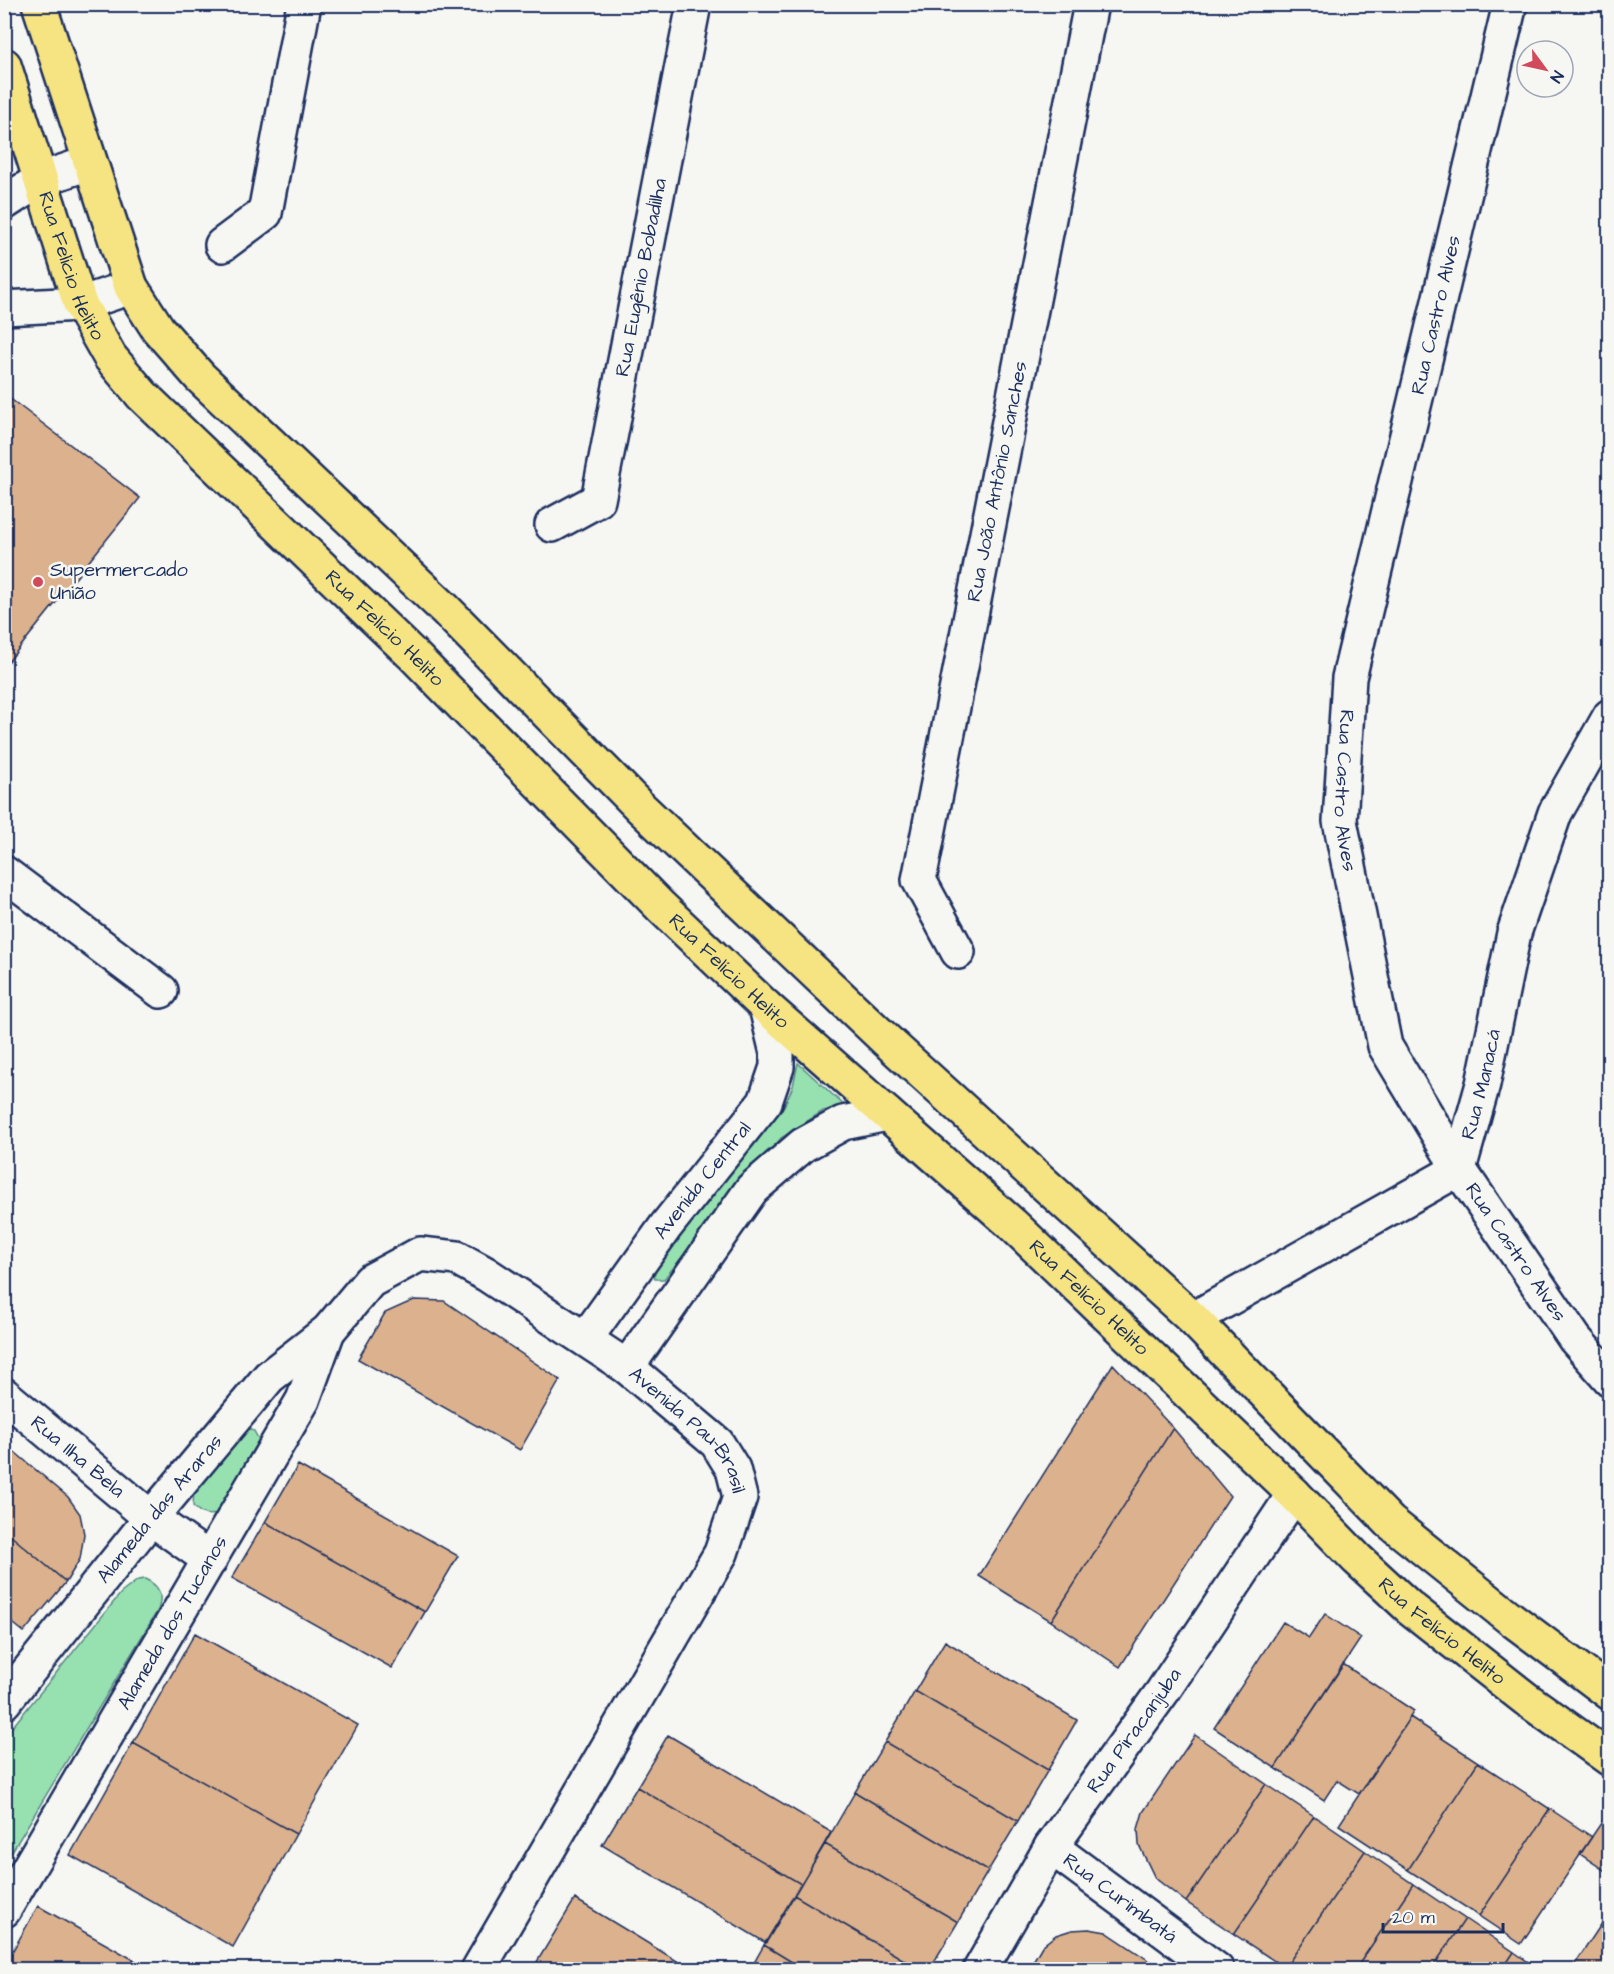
<svg xmlns="http://www.w3.org/2000/svg" width="1614" height="1974" font-family="'Architects Daughter',sans-serif">
  <rect width="100%" height="100%" fill="#f6f6f2"/>
  <filter id="ink" filterUnits="userSpaceOnUse"><feTurbulence type="fractalNoise" baseFrequency=".0167" numOctaves="2"/><feDisplacementMap in="SourceGraphic" scale="12" xChannelSelector="R" yChannelSelector="G"/><feConvolveMatrix kernelMatrix="1 2 1 2 8 2 1 2 1" color-interpolation-filters="sRGB"/></filter>
  <g filter="url(#ink)">
    <path fill="#97e1b0" stroke="#598887" stroke-width="1.5" d="M798,1063L846,1107L823,1111L781,1138L664,1279H655L653,1270L784,1106L793,1086Z
      M247,1428L254,1431L260,1442L217,1514C206,1516 201,1514 193,1506L194,1490Z
      M145,1579C160,1586 163,1595 158,1610L5,1863V1736L121,1593L138,1580Z"/>
    <path fill="#dcb18d" stroke="#1b2f5e" stroke-width="1.5" d="M4,394L140,498L4,667Z
      M414,1300L444,1301L560,1380L520,1450L358,1359L385,1313Z
      M1113,1364L1173,1428L1051,1621L979,1576Z
      M1173,1428L1230,1496L1120,1667L1051,1621Z
      M4,1443L68,1497L80,1514L84,1534L80,1559L66,1582L4,1530Z
      M298,1465L458,1556L425,1612L265,1522Z
      M265,1522L425,1612L392,1668L232,1578Z
      M4,1530L66,1582L24,1632L4,1616Z
      M1325,1614L1361,1638L1275,1768L1214,1728L1283,1622L1309,1638Z
      M195,1633L358,1725L296,1834L133,1743Z
      M945,1641L1077,1720L1048,1770L915,1691Z
      M1343,1664L1414,1711L1359,1794L1337,1780L1324,1800L1275,1768Z
      M915,1691L1048,1770L1018,1821L885,1742Z
      M1410,1717L1478,1762L1408,1870L1339,1825Z
      M668,1735L831,1832L801,1884L637,1787Z
      M1195,1735L1266,1784L1186,1902L1155,1878L1139,1845L1138,1829L1143,1812Z
      M885,1742L1018,1821L988,1871L855,1792Z
      M133,1743L296,1834L233,1947L70,1855Z
      M1478,1762L1550,1809L1479,1916L1408,1870Z
      M1266,1784L1314,1816L1234,1934L1186,1902Z
      M637,1787L801,1884L766,1943L602,1845Z
      M855,1792L988,1871L958,1922L825,1844Z
      M1550,1809L1592,1837L1521,1944L1479,1916Z
      M1610,1810V1874L1580,1854Z
      M1314,1816L1365,1851L1285,1968L1234,1934Z
      M825,1844L958,1922L929,1970H921L794,1895Z
      M1365,1851L1413,1884L1355,1970L1285,1968Z
      M1413,1884L1465,1919L1431,1970H1355Z
      M794,1895L921,1970H805L764,1945Z
      M575,1899L692,1970H532Z
      M38,1906L152,1970H21L7,1961Z
      M1610,1911V1970H1571Z
      M1465,1919L1514,1952L1502,1970H1431Z
      M1089,1929L1106,1932L1163,1970H1028L1042,1946L1056,1935L1072,1930Z
      M764,1945L805,1970H750Z
      M1514,1952L1540,1970H1502Z"/>
    <g fill="none" stroke-linecap="round" stroke-linejoin="round">
      <g stroke="#1b2f5e" stroke-width="38">
        <g id="minor">
          <path id="s1" d="M1510,4L1349,678L1340,821L1385,1046L1459,1169L1575,1339L1610,1379"/>
          <path d="M4,203L41,179L89,163"/>
          <path d="M222,245L265,213L304,4"/>
          <path d="M4,308L80,304L131,287"/>
          <path id="s2" d="M552,525L598,500L694,4"/>
          <path d="M4,873L161,991"/>
          <path id="s3" d="M958,952L919,880L1091,4"/>
          <path id="s4" d="M1193,1319L1459,1169L1483,1084L1514,933L1555,813L1610,716"/>
          <path id="s5" d="M586,1338L666,1226L765,1102L777,1067V1053L766,1007"/>
          <path d="M627,1367L752,1189L803,1145L843,1123L887,1114"/>
          <path id="s6" d="M4,1395L151,1518L210,1560"/>
          <path id="s7" d="M4,1702L151,1518L269,1377L328,1331L370,1281L420,1254L457,1258L486,1274L627,1367L717,1443L733,1469L740,1497L721,1553L478,1970"/>
          <path id="s8" d="M1051,1847L1217,1970"/>
          <path id="s9" d="M4,1910L303,1400L328,1331"/>
          <path id="s10" d="M980,1970L1051,1847L1163,1691L1294,1494"/>
        </g>
      </g>
      <g stroke="#1b2f5e" stroke-width="38">
        <g id="major">
          <path d="M39,4L131,287L158,329L200,377L445,609L640,807L887,1041L1193,1319L1390,1522L1510,1618L1610,1693"/>
          <path id="s11" d="M4,65L80,304L110,357L142,395L411,653L661,907L766,1007L1012,1224L1294,1494L1357,1559L1409,1607L1526,1699L1610,1759"/>
        </g>
      </g>
      <use href="#minor" stroke="#f6f6f2" stroke-width="33"/>
      <use href="#major" stroke="#f6e381" stroke-width="33"/>
    </g>
  </g>
  <circle fill="#d1495b" stroke="#f6f6f2" stroke-width="2" cx="38" cy="582" r="6"/>
  <g text-anchor="middle" dominant-baseline="central" stroke-width="5" stroke-linejoin="round" paint-order="stroke">
    <g font-size="20" fill="#1b2f5e" stroke="#f6f6f2">
      <text stroke="none"><textPath href="#s11" startOffset="212">Rua Felício Helito</textPath></text>
      <text stroke="none"><textPath href="#s2" startOffset="279">Rua Eugênio Bobadilha</textPath></text>
      <text transform="translate(1436 315) rotate(-77)">Rua Castro Alves</text>
      <text stroke="none"><textPath href="#s3" startOffset="488">Rua João Antônio Sanches</textPath></text>
      <text stroke="none"><textPath href="#s11" startOffset="698">Rua Felício Helito</textPath></text>
      <text stroke="none"><textPath href="#s1" startOffset="806">Rua Castro Alves</textPath></text>
      <text stroke="none"><textPath href="#s11" startOffset="1184">Rua Felício Helito</textPath></text>
      <text stroke="none"><textPath href="#s4" startOffset="393">Rua Manacá</textPath></text>
      <text stroke="none"><textPath href="#s5" startOffset="196">Avenida Central</textPath></text>
      <text stroke="none"><textPath href="#s1" startOffset="1310">Rua Castro Alves</textPath></text>
      <text stroke="none"><textPath href="#s11" startOffset="1670">Rua Felício Helito</textPath></text>
      <text stroke="none"><textPath href="#s7" startOffset="945">Avenida Pau-Brasil</textPath></text>
      <text stroke="none"><textPath href="#s6" startOffset="96">Rua Ilha Bela</textPath></text>
      <text stroke="none"><textPath href="#s7" startOffset="248">Alameda das Araras</textPath></text>
      <text stroke="none"><textPath href="#s9" startOffset="333">Alameda dos Tucanos</textPath></text>
      <text stroke="none"><textPath href="#s11" startOffset="2156">Rua Felício Helito</textPath></text>
      <text stroke="none"><textPath href="#s10" startOffset="285">Rua Piracanjuba</textPath></text>
      <text stroke="none"><textPath href="#s8" startOffset="86">Rua Curimbatá</textPath></text>
    </g>
    <g font-size="20" fill="#1b2f5e" stroke="#f6f6f2" text-anchor="start">
      <text x="50" y="570">Supermercado<tspan x="50" dy="23">União</tspan></text>
    </g>
  </g>
  <rect width="1614" height="1974" fill="none" stroke="#f6f6f2" stroke-width="24"/>
  <rect x="12" y="12" width="1590" height="1950" fill="none" stroke="#1b2f5e" stroke-width="2" filter="url(#ink)"/>
  <g transform="translate(1545 69) rotate(123)"><circle r="28" fill="#f6f6f2" stroke="#9ea6b7" stroke-width="1.5"/>
  <path d="M0-4.5L10 22L0 15L-10 22Z" fill="#d1495b"/>
  <text y="-9" font-size="16" font-weight="bold" text-anchor="middle" fill="#1b2f5e">N</text>
  </g>
  <path d="M1383 1923v9h120v-9" fill="none" stroke="#1b2f5e" stroke-width="3"/>
  <text x="1392" y="1923" font-size="18" fill="#1b2f5e" stroke="#f6f6f2" stroke-width="4.5" paint-order="stroke">20 m</text>
</svg>
